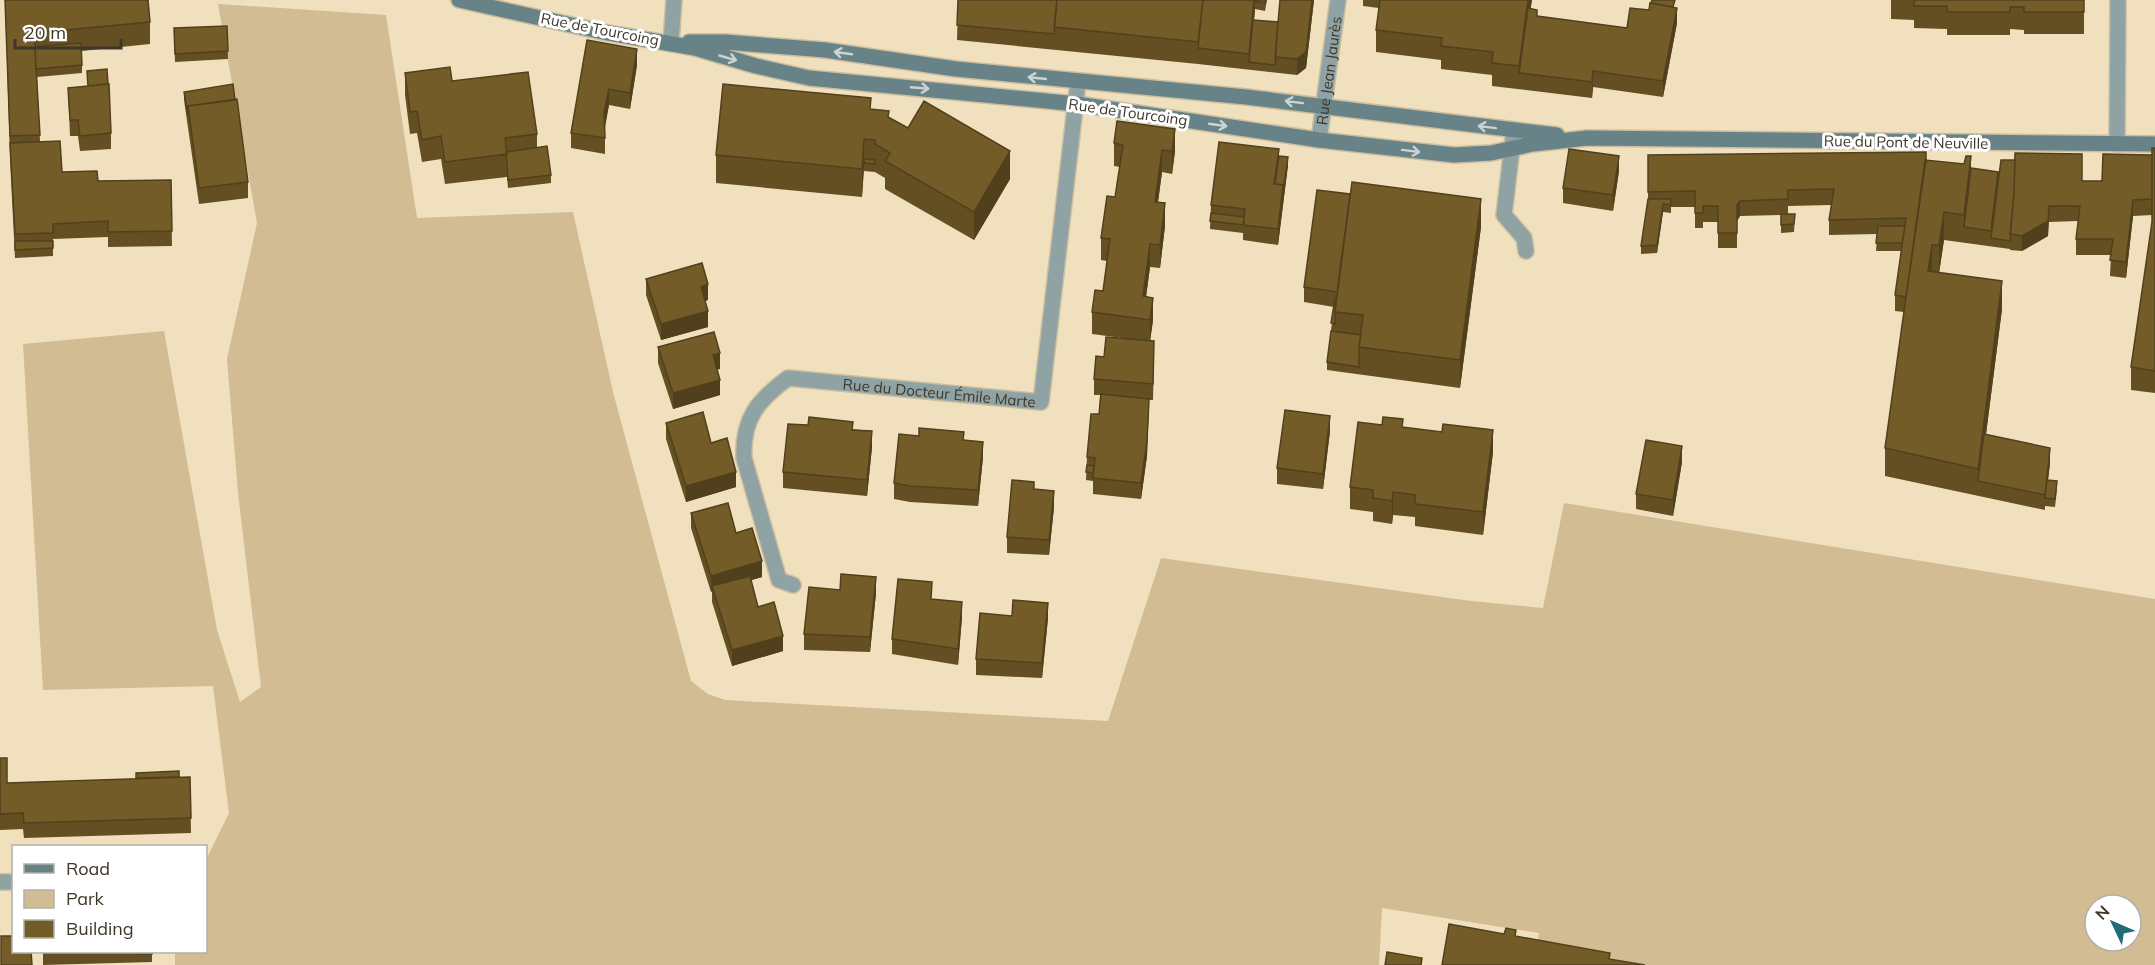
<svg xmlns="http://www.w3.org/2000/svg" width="2155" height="965" font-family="Mulish,sans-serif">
  <rect width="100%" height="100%" fill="#f0e0be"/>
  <path fill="#d1bc93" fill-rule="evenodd" d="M218,4L386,15L417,218L573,212L613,392L691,681L708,694L725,700L1108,721L1161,558L1471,601L1543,608L1564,503L2155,599V965H1645L1537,947L1539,933L1382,908L1379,965H175V952H206V860L229,813L213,686L43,690L23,344L164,331L217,630L240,702L261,687L238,493L227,359L257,223ZM2095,905H2131V941H2095Z"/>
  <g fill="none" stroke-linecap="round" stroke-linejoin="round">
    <g stroke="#ccbea0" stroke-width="18">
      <path id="service" d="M1514,130L1504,215L1524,238L1526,251"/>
    </g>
    <g stroke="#ccbea0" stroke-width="18">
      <g id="minor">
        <path d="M671,43L674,0"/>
        <path id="s1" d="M1319,140L1338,0"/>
        <path d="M2117,144L2118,0"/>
        <path id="s2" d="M793,585L779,580L744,458C742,419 758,400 788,378L1041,402L1078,82"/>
        <path d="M0,882H14"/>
      </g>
    </g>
    <g stroke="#ccbea0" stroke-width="18">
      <path id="secondary" d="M459,0L603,32L695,48L756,66L809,78L1077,104L1319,140L1454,155L1491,153L1533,144L1587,138L2155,144
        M689,42H725L825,50L956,69L1246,97L1557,135"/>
    </g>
    <use href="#service" stroke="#8fa2a4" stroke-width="15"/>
    <use href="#minor" stroke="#8fa2a4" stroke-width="15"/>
    <use href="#secondary" stroke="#678387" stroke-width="15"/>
  </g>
  <path fill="#644f22" d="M5,0L150,22V44L82,51V73L37,77L40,141L62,172L98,181L171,180L172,246L108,247V237L53,239V256L15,258L10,159Z
    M958,0H1267L1265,11L1255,9L1254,20L1278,22L1280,0H1314L1306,68L1297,75L1198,64L957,40Z
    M1363,0H1532L1530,9L1537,16L1627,28L1649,10L1675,7L1677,23L1663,97L1593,87L1592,98L1492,86V75L1441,69V60L1376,52V30L1379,8L1363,6Z
    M1891,0H2084V34H2024V30L2010,29V35H1947V29L1914,28V20L1891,19Z
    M227,26L228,59L175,62L174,28Z
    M587,40L637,65L630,109L609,105L605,128V154L571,148V133Z
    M87,71L111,133V149L80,151L78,136H70L68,88L88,86Z
    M405,73L452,81L537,134V148L551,175V183L508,188L507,177L445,184L441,159L422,162L417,133L410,134L405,95Z
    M184,92L248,182V198L199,204L184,100Z
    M871,109L1010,179L974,240L885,189V178L875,172L864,171V167L862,197L716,183V155Z
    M1114,143L1175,151L1172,174L1162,172L1158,202L1165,226L1160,268L1150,267L1146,297L1153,320L1150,341L1154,357L1153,400H1149L1147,456L1141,499L1093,494V481L1086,480L1087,457L1099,414L1100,395H1094V379L1104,357L1130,339L1092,334V312L1103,291L1107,261L1101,260V238L1115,197L1120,167L1114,166Z
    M2155,148V393L2131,390V367L2152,223V215L2133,216L2126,278L2110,276L2111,255H2076V239L2078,221L2049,222L2048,236L2022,251L2010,250V249L1944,240L1939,273L2002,309L1986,434L2050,463L2048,480L2057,489L2055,507L2045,506V505V510L1885,476V448L1904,312L1895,311V295L1901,251H1876L1877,234L1829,235V220L1831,205L1788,206V214H1795L1794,232L1781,233V215L1740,216L1737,221V248H1718V222H1703V228H1695V207H1671V213L1663,212L1657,253L1641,254V246L1648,199V155L1926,160L1971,168L1998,180L2102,181L2152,155Z
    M1279,156L1288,165L1278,245L1243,240V233L1210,229L1211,205Z
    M1619,171L1613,211L1563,203V188Z
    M1481,227L1460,388L1327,370V362L1334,307L1304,302V287Z
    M646,279L708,300L705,301L708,327L661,340L646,295Z
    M658,347L720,369H717L720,395L673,409L658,363Z
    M666,423L711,443L736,487L686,502L666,439Z
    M1403,427L1493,452L1483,535L1415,526V517L1393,515L1392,524L1373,521V512L1350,509V487Z
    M853,429L860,430L872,447L867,496L783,488V472Z
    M1330,431L1323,489L1277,484V468Z
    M964,439L983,457L978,506L910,502L894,499V483Z
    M1682,462L1673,516L1636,509V494Z
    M1034,489L1054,507L1049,555L1007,553V537Z
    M691,513L736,533L762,577L751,580L758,607L783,651L732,666L712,602V591L711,592L691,528Z
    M876,593L870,652L804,650V634Z
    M932,599L962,617L958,665L892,654V639Z
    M1012,616L1048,618L1042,678L976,675V659Z
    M0,758L7,783L190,777L191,833L24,838L23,829L0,830Z
    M43,951H152V962L43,965Z"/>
  <path fill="#51401c" d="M1312,0H1314L1306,68L1297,75V59Z
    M1528,0H1532L1521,73H1519V89V66Z
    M1254,1L1255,9L1250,62L1249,54Z
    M1677,8V23L1663,97V81Z
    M637,49V65L630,109V93Z
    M1593,71V87L1592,98V82Z
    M609,89V105L604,129V113Z
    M1175,129V151L1172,174V151Z
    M864,139V167L862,197V169Z
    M1162,150V172L1155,224V202Z
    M1010,151V179L974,240V212Z
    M1619,156V171L1613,211V195Z
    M1971,156V184L1964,227V215Z
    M1288,157V165L1278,245V229Z
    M1481,199V227L1460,388V360Z
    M2133,200V216L2126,278V262Z
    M1740,201V216L1737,221V248V205Z
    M1165,203V226L1160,268V245Z
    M1663,204V212L1657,253V245Z
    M2049,206L2048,236L2022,251V236Z
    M1944,212V240L1939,273V245Z
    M1150,244V267L1143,319V296Z
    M1932,245V273L1928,271Z
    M2002,281V309L1980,481H1978V469Z
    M708,284V300L701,302V287Z
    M1153,298V320L1150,342V320Z
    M708,311V327L661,340V324Z
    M720,353V369L713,371V355Z
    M720,380V395L673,409V393Z
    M1149,399L1147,456L1141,499V483Z
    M1330,416V431L1323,489V474Z
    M1493,430V452L1483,535V512Z
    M872,431V447L867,496V480Z
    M983,442V457L978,506V490Z
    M1682,446V462L1673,516V500Z
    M2050,448V463L2046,498H2045V510V495Z
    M736,472V487L686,502V486Z
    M1054,491V507L1049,555V540Z
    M1393,492V515L1392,524V501Z
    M762,561V577L714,591L712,586V591L711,592V576Z
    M876,577V593L870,652V637Z
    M962,602V617L958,665V649Z
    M1048,603V618L1042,678V663Z
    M783,636V651L732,666V650Z"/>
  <path fill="#745c28" stroke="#51401c" stroke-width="1.5" d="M5,0H148L150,22L34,33L40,135L10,136Z
    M958,0H1057L1054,34L957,25Z
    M1057,0H1203L1198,42L1054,27Z
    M1203,0H1254L1249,54L1198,48Z
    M1254,0H1266L1265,3L1254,1Z
    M1280,0H1312L1306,52L1297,59L1275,57Z
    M1380,0H1528L1519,66L1492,63L1493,52L1441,46L1442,38L1376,30Z
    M1652,0H1675L1673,7L1651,3Z
    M1914,0H2084V12H2024V7H2010V12H1947V6H1914Z
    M1650,3L1677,8L1663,81L1593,71L1592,82L1519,73L1528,8L1537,10V16L1627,28L1630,8L1649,10Z
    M1253,20L1278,22L1275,65L1249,62Z
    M227,26L228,51L175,54L174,28Z
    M587,40L637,49L630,93L609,89L604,113L605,138L571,133Z
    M81,43L82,65L36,69L35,47Z
    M450,67L452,81L528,72L537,134L505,138L507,154L445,162L441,136L422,140L417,111L410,112L405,73Z
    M107,69L108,84L88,86L87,71Z
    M109,84L111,133L80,136L78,120H70L68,88Z
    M233,84L235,100L188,106V114L184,92Z
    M723,84L871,98L870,109L889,111L888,117L908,128L924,101L1010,151L974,212L885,161L890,153L875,144V140L864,139L862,169L716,155Z
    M237,99L248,182L199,188L188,106Z
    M1117,121L1175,129L1172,151L1162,150L1155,202L1165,203L1160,245L1150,244L1143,296L1153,298L1150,320L1092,312L1095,290L1103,291L1110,239L1101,238L1107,196L1115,197L1123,145L1114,143Z
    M60,141L62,172L97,171L98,181L171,180L172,231L108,232V221L53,224V233L15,234L10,143Z
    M1219,142L1279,149L1274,184L1283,185L1278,229L1243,225L1245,209L1211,205Z
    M547,146L551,175L508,180L506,152Z
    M2152,148H2155V371L2131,367L2152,222Z
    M1569,149L1619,156L1613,195L1563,188Z
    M1926,152V160L1906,297L1895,295L1906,218L1829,220L1834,189L1788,190V199L1740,201L1737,205V233H1718V206H1703V213H1695V191L1648,192V155Z
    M2015,153L2082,154V181H2102L2103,154L2152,155V199L2133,200L2126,262L2110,260L2113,239H2076L2080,206H2049L2048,221L2022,236L2010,234L2014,193Z
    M1279,156L1288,157L1283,192V185L1275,184Z
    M1966,156H1971L1964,215L1944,212L1939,245H1932L1928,271L2002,281L1978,469L1885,448L1925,160L1964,164Z
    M864,159L875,160V164L864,163Z
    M2001,160H2015L2014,193L2010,241L1991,238Z
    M1971,168L1998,172L1991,231L1964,227Z
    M1352,182L1481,199L1460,360L1359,347L1363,315L1335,312Z
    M1317,190L1350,194L1337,292L1304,287Z
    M1648,199H1671V205L1663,204L1657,245L1641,246Z
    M1211,213L1244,217V225L1210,221Z
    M1781,214H1795L1794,224L1781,225Z
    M1878,226H1905L1902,243H1876Z
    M15,241H53V248L15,250Z
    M702,263L708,284L701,287L708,311L661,324L646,279Z
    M1335,298H1336L1335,312V324L1331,323Z
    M1331,331L1361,335L1359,347V367L1327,362Z
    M714,332L720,353L713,355L720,380L673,393L658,347Z
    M1106,337L1154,341L1153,384L1094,379L1096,356L1104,357Z
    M1101,394L1149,399L1147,441L1141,483L1093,478L1095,458L1087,457L1091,414H1099Z
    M1285,410L1330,416L1323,474L1277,468Z
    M703,412L711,443L727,438L736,472L686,486L666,423Z
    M809,417L853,422L852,430L872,431L867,480L783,472L788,424L808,425Z
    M1383,417L1403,419L1402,427L1442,432L1443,424L1493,430L1483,512L1415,504V495L1393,492L1392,501L1373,498V490L1350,487L1358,422L1382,425Z
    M919,428L964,432L963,440L983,442L978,490L910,486L894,483L899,434L919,436Z
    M1984,434L2050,448L2045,495L1978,481Z
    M1646,440L1682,446L1673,500L1636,494Z
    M1087,465L1094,466L1093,473L1086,472Z
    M1012,480L1034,482V489L1054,491L1049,540L1007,537Z
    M2047,480L2057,481L2055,499L2045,498Z
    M728,503L736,533L752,528L762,561L711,576L691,513Z
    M841,574L876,577L870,637L804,634L809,587L840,590Z
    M750,576L758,607L774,602L783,636L732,650L712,586Z
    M898,579L932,582L931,599L962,602L958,649L892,639Z
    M1013,600L1048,603L1042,663L976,659L980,613L1012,616Z
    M0,758H7V783L190,777L191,818L24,823L23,813L0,814Z
    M179,771V777L136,778V773Z
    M1449,924L1504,934L1506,928L1516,930L1515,936L1610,953L1609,959L1645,965H1442Z
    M1,936H14V951H31L32,965H1Z
    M135,951H152V954H135Z
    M1387,952L1422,958L1421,965H1385Z"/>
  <defs><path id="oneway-shaft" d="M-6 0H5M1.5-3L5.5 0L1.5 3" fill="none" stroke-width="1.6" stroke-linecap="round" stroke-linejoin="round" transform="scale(1.5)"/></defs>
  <g stroke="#cad4d5">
    <use href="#oneway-shaft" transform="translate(843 53) rotate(-172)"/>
    <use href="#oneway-shaft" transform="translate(728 58) rotate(16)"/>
    <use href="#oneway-shaft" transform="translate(1037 78) rotate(-174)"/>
    <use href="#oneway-shaft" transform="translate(920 88) rotate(5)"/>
    <use href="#oneway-shaft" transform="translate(1294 102) rotate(-173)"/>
    <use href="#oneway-shaft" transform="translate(1218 125) rotate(8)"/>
    <use href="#oneway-shaft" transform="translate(1487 127) rotate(-173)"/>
    <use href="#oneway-shaft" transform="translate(1411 151) rotate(7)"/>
  </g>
  <g text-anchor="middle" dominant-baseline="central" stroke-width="6" stroke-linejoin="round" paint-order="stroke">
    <g font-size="15" fill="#3e372a" stroke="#fff">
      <text transform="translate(600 29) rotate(11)">Rue de Tourcoing</text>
      <text stroke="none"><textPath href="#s1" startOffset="70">Rue Jean Jaurès</textPath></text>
      <text transform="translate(1128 112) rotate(8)">Rue de Tourcoing</text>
      <text transform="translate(1906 142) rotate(1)">Rue du Pont de Neuville</text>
      <text stroke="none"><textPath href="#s2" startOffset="390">Rue du Docteur Émile Marte</textPath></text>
    </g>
  </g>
  <rect x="12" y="845" width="195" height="108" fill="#ffffff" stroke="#b2afaa" stroke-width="1.5"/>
  <rect x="24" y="864" width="30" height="9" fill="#678387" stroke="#b2afaa" stroke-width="1.5"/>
  <text x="66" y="875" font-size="18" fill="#3e372a">Road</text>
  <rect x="24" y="890" width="30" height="18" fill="#d1bc93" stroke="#b2afaa" stroke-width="1.5"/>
  <text x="66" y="905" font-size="18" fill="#3e372a">Park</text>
  <rect x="24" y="920" width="30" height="18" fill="#745c28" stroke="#b2afaa" stroke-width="1.5"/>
  <text x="66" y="935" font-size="18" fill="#3e372a">Building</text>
  <g transform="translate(2113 923) rotate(314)"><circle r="28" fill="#ffffff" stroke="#b2afaa" stroke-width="1.5"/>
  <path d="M0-4.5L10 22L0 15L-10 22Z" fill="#226d75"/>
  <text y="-9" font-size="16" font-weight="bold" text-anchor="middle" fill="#3e372a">N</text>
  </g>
  <path d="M15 39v9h106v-9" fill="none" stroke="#3e372a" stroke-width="3"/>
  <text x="24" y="39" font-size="18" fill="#3e372a" stroke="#ffffff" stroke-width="4.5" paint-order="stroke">20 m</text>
</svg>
